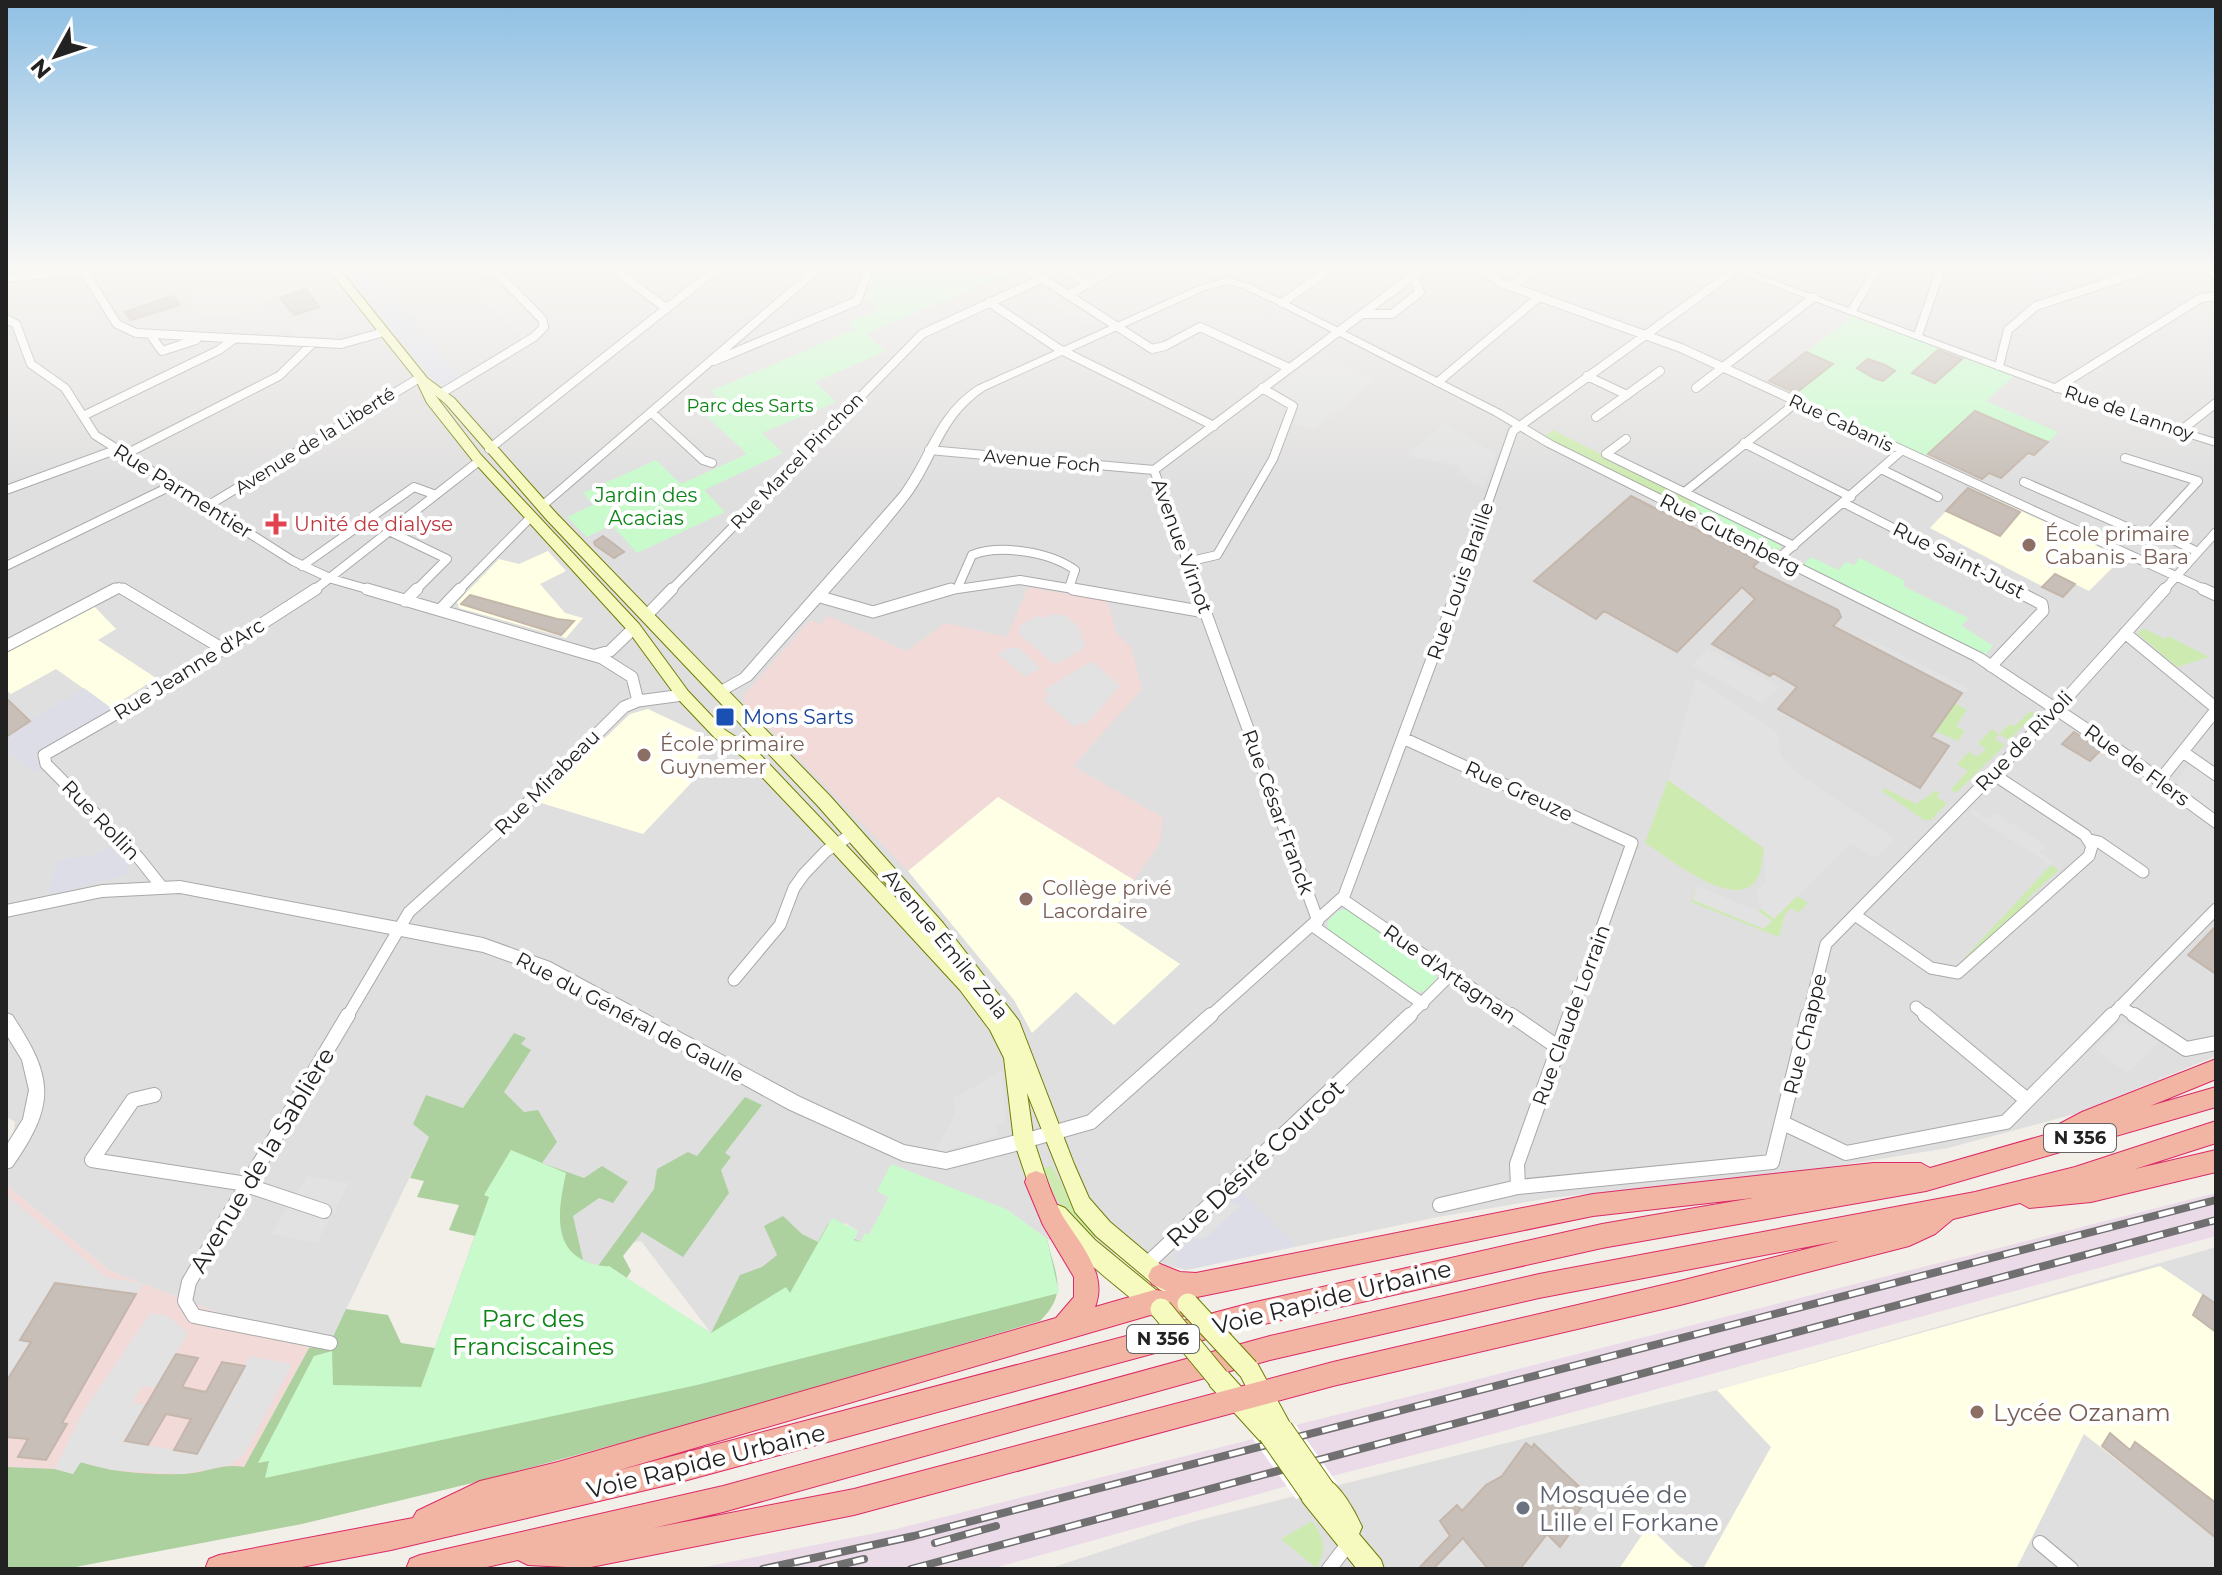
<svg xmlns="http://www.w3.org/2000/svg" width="2222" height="1575" font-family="Montserrat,sans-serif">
  <rect width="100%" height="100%" fill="#f2efe9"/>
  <path fill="#e0dfdf" d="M6,266H2216V1056L2075,1114L1948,1148L1812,1170L1551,1198L1438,1217L1186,1270L1047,1239L1006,1209L877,1191L889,1197L869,1235L860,1242L854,1240L858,1231L845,1223L790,1294L711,1333L641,1241L623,1244L608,1253L599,1266L583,1260L429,1137L330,1343L309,1348L110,1271L6,1185L15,1122L6,1116Z
    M2216,1247V1569H1048L1191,1522L1717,1390Z"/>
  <path fill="#f2dad9" d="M1028,587L1107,601L1117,634L1131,647L1142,689L1073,766L1163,818L1160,843L1134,880L998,797L908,871L744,702V695L810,620L821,624L828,616L907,651L945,623L1007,637Z
    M6,1185L110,1271L309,1348L239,1476L6,1521Z"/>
  <path fill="#ebdbe8" d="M2216,1193V1236L1445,1447L1332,1476L1296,1425Z
    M1253,1439L1287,1486L991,1569H694L896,1529Z"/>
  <path fill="#ffffe5" d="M1969,487L2127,560L2123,564L2118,562L2089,591L2075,584L2063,597L1930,528Z
    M548,551L566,571L540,584L565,613L583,618L566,638L459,608L457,602L499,559L519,564Z
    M93,605L116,629L98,640L156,678L111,708L56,669L11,694L6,690V652Z
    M648,709L701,734L686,743L700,754L697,758L709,764L643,834L538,802L630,714Z
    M998,797L1134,880L1109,917L1180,964L1114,1025L1076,992L1032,1033L1014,1000L908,871Z
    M2160,1266L2216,1304V1538L2084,1434L2016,1569H1703L1771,1447L1717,1390Z
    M1648,1526L1679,1556L1696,1569H1619Z"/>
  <path fill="#cdebb0" d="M1553,430L1782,546L1776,552L1543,438Z
    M2143,628L2165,639L2168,636L2209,657L2177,667L2138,634Z
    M1955,703L1967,710L1956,726L1965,731L1958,741L1935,731Z
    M2030,711L2035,714L2009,740L1999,734L1995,739L2005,745L1956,793L1951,789L1968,771L1957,764L1969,752L1977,757L1986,749L1978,743L1992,729L1999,734L2010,724L2015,726Z
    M1668,780L1764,848C1762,860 1762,875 1753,884C1727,907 1668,857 1645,843Z
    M1884,788L1916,804L1935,791L1940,793L1937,797L1947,803L1931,820H1924L1882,791Z
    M2051,865L2059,870L2027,899L2032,903L1953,970Z
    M1696,885L1693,899L1772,921L1758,911L1761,909L1774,918L1797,896L1808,903L1798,913L1791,908L1785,914L1779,937L1691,902Z
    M1052,1166C1069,1201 1088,1225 1116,1253C1082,1229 1058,1207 1037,1170Z
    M1312,1521C1324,1539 1328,1549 1316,1568L1281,1539Z"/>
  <path fill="#add19e" d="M514,1033L526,1038L521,1044L531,1050L504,1092L524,1112L538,1110L557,1142L542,1163L584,1178L602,1166L628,1182L613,1203L599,1198L573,1216L583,1260L598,1266L654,1189L657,1169L688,1152L697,1156L745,1097L762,1105L725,1153L731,1157L721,1170L729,1193L683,1257L642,1232L623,1256L631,1271L626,1279L711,1333L740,1275L762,1267L777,1255L764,1226L783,1216L802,1234L818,1242L828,1224L860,1242L1047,1239C1055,1274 1069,1293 1040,1321L712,1418L481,1481L302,1524L65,1569H6V1467L55,1469L73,1474L80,1462C112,1472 148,1475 181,1474C204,1474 221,1463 244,1467L309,1348L330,1343L346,1309L388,1315L401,1343L435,1348L475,1236L449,1230L459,1205L417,1197L424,1181L410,1178L429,1137L413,1124L426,1095L463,1108Z"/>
  <path fill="#c8facc" d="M874,266H969L985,277L1011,266L1020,268L866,334L886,351L815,382L836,402L762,433L783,453L704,490L725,512L637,553L612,525L587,537L567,517L593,505L583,493L656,460L681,484L747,454L697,407L718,398L711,391L855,329L848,323L880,309L866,298Z
    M1853,316L1940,348L1912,372L1933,385L1965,358L2014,376L1986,401L2058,432L2048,442L1975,411L1924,457L1793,396L1833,365L1806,352Z
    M1687,497L1779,543L1781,548L1771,549L1703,515Z
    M1811,557L1838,570L1846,562L1854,565L1860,558L1905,581L1903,586L1968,618L1962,626L1993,646L1985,655L1803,565Z
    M1347,909L1434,971L1437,978L1427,991L1414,992L1327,929L1328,921L1338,911Z
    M511,1150L566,1173C560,1202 550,1246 585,1261C593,1264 602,1267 609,1266L711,1333L786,1287L790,1293L832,1218L858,1231L854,1240L860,1242L865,1233L869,1235L889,1197L877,1191L891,1164L1006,1209L1047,1239L1059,1293L697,1385L265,1478L269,1461L258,1463L314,1356L332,1351L333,1385L421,1387L489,1197L484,1195Z"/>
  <path fill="#e2e2e2" d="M170,266H229L244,286L258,282L263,289L298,278L305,288L255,305L273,331L251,332L244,320L214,316L205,319Z
    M453,266H482L540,327L523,340Z
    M1046,284L1106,323L1087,326L1037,293Z
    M325,315H334L347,331L332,337H302L294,336L289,328Z
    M1320,354L1376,380L1315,429L1293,425L1298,403L1275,388Z
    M1443,424L1496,453L1484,487L1472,484L1467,475L1459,472L1460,466L1410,457L1409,453Z
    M1051,614L1065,615L1079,627L1085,647L1059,663H1053L1019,634V626L1038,615L1043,618Z
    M1868,638L1971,690L1962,693L1861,641Z
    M1008,648H1019L1040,668L1025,677L998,654Z
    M1708,648L1780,687L1763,704L1692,665Z
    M1092,661L1120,686L1086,725L1082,722L1074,727L1043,700L1050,695L1044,690Z
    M1696,678L1777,732L1781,756L1796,772L1895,839L1875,858L1851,843L1774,919L1761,909L1756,891L1766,882L1764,848L1668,780Z
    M2189,764L2216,781V814L2179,787L2176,781Z
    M1973,810L1988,820L1995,813L2045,845L2039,852L2054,862L2051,865L1971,814Z
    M1697,886L1758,911L1772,921L1764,929L1693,900Z
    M2119,1024L2136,1026L2159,1042L2127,1073L2095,1049Z
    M1003,1070L1005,1123L996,1124L997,1136L943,1151L937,1149L955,1114L953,1099Z
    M307,1176L349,1183L317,1243L271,1234Z
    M6,1195L106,1277L144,1284L136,1294L55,1283L31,1342L6,1382Z
    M1226,1200L1241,1206L1204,1240L1187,1238Z
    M150,1313L168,1316L188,1333L155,1388L142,1386L132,1402L145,1405L126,1441L197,1454L250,1356L292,1364L244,1455L229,1465L184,1474L111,1470L81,1462L73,1474L55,1469L81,1415Z"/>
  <path fill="#dddde8" d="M340,266H377L370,269L458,374L455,381L439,386Z
    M2036,267L2069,286L2040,291L2016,268Z
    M84,688L114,710L35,754L34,759L44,768L36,772L28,769L6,749V735Z
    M112,844L129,861V874L48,895L56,861L97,854Z
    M1243,1193L1295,1246L1192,1269L1177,1265L1175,1250L1187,1238L1204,1239L1240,1206L1226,1200Z"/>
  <path fill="#fff" d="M1296,1425L1337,1483L1296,1499L1253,1439Z"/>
  <path fill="#c7bfb8" stroke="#c4b6ab" stroke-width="2" d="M306,289L319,307L294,315L280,298Z
    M173,296L179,305L131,320L125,312Z
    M1938,350L1962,359L1935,383L1912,373Z
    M1806,352L1833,364L1796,393L1769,381Z
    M1868,359L1885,365L1895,371L1883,381L1874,378L1857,368Z
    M1975,411L2028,434L2048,442L2034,455L2028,453L2001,478L1989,473L1982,479L1928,454Z
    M1968,488L2020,512L2000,536L1946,511Z
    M1631,496L1759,561L1753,567L1759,571L1838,610L1841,617L1833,626L1962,693L1931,737L1949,746L1920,788L1778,709L1797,687L1773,673L1770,676L1712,644L1755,599L1742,587L1677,652L1604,611L1596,619L1534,581Z
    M603,536L614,544L624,552L614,558L595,545L594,542Z
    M2055,574L2075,584L2063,597L2042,587Z
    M470,595L557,619L574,621L561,635L461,604Z
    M6,698L30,721L6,737Z
    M2074,732L2101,750L2090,761L2062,744Z
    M2216,926V974L2188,955Z
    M55,1283L136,1294L62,1423L67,1424L46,1460L18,1457L28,1439L6,1437V1382L31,1342L20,1340Z
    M2203,1295L2216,1304V1332L2193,1315Z
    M176,1354L198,1358L182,1387L206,1392L222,1362L245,1366L197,1454L174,1450L191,1419L166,1414L148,1445L125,1441Z
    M2110,1433L2130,1450L2135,1442L2216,1503V1538L2102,1446Z
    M1526,1443L1532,1448L1534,1444L1589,1496L1566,1529L1570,1533L1560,1547L1547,1534L1520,1569H1488L1463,1538L1433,1569H1418L1450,1536L1440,1521L1457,1505L1462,1511L1486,1485L1502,1476Z"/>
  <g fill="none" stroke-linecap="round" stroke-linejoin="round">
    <g stroke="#a9a9a9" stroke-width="10">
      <path id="minor-far2" d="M482,266V270L488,272L502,266
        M610,266L667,309
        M1023,266L1152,349L1165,346L1200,327L1289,368
        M1062,266L1088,284
        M1479,266L1501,283L1681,348L2208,591
        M6,278L83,270L117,324L136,333L341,344L384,332
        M1511,287L1538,266
        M1068,295L1118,266
        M989,302L1059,349L1214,426
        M1282,303L1334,266
        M1852,310L1879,266
        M1363,314H1392L1420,292L1413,276
        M6,319L16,324L31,364L65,388L95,435L293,561L332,579L374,591
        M150,334L162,351L196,340
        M1918,335L1942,266
        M714,361L857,301L870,266
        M1999,366L2008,330L2036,306L2158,266
        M1587,376L1627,395
        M1438,382L1539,297
        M1696,388L1814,297
        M2056,388L2201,298L2216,296
        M440,394L534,337L544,327L542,319L495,271
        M651,412L703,460L712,463
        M83,416L219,350L234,339
        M1596,417L1660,371
        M2179,432L2216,403
        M1626,439L1606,454L1794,546
        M1744,443L1851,497
        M489,449L720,266
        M929,450L1154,470
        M126,454L279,376L313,343
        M1881,469L1938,497
        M1154,470L1198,591
        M1154,470L1426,266
        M2024,482L2147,536L2198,481L2125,458
        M6,490L118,449
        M1686,491L1797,402
        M1844,503L2017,591
        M209,505L421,377
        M542,506L821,266
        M2153,530L2198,552
        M391,532L447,559L415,591
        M1779,558L1901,451
        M1187,562L1217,555L1273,459L1293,406L1262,388
        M6,566L175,484
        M302,566L414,487L436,495
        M958,587L972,555C1001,544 1050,552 1075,570L1069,588
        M111,591L119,587L126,591
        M313,591L479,461
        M458,591L530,518
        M670,591L922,334L1043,278
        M944,591L1020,580L1085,591
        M1457,591L1513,431L1741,266
        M2163,591L2216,532"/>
    </g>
    <g stroke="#a9a9a9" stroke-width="13">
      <path id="minor-far1" d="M123,589L223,649
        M367,589L602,658L632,677L638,701
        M1073,589L1205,612
        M1197,589L1318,921
        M2203,589L2216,595
        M817,596L873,612L951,589
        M405,601L417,589
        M440,610L460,589
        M647,615L672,589
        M2125,633L2216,708
        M6,646L115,589
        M596,655L610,651L634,628
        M1991,666L2043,611L2042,604L2013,589
        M1405,739L1632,843L1570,1017
        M2183,752L2216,775
        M2160,780L2216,710
        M2090,840L2099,842L2143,872
        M161,886L138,857L46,764L44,755L173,681L316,589
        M1342,899L1514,1017
        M1855,915L1931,968L1958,973L2089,856L2092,846L2085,835L1993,774
        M1313,926L1423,1004
        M734,980L780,925L794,888L804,874L826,851L854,833
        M2120,1006L2137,1017
        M1916,1007L1928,1017
        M347,1017L409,912L498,832L624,707L638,701L683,695
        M1209,1017L1344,896L1458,589
        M1408,1017L1451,974
        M1808,1017L1826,944L2056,710L2165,589
        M2110,1017L2216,909"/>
    </g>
    <g stroke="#a9a9a9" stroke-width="16">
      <path id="minor" d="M1511,1015L1559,1048
        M1925,1015L2027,1100
        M2134,1015L2186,1049L2216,1043
        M154,1095L133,1100L92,1160L240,1183L324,1211
        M1783,1123L1846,1153L2006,1122L2112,1015
        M1024,1141L1091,1122L1211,1015
        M1518,1187L1517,1164L1570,1015
        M1440,1205L1518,1187L1772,1162L1808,1015
        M1147,1264L1410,1015
        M330,1343L194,1316L185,1301L189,1282L348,1015
        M2040,1543L2071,1569
        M1329,1569L1352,1539"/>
    </g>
    <g stroke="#a9a9a9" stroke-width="2">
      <path id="tertiary" d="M1225,266L1241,275L1236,278L1224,272L1212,277L1207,274Z
        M1721,266H1735L2141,416L2216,439V446L2133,420Z
        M1228,278L1249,284L1285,301L1502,411L1554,442L1983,654L2134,754L2216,815V829L2124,762L1973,660L1546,446L1494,415L1279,305L1243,288L1228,284L1205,290L985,390C941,419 938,460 908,499C859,562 803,620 751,680L726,694H716L714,691L716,688L741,674L900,493C928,455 935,413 977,386L1199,286Z
        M180,881L483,938L550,962L800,1097L904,1145L946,1153L1024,1133L1030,1135L1033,1141L1030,1147L1024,1149L946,1169L903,1161L788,1109L539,972L483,952L180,893L102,897L6,917V905L102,885Z
        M6,1013L12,1015C54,1078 56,1104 12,1167L6,1169V1146L23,1119L29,1090L22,1060L6,1034Z"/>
    </g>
    <g stroke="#707d05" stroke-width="2">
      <path id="secondary" d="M326,266H337L427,378L454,398L556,513L830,796L943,923L1019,1021L1074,1164L1089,1198L1110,1222L1173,1275L1177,1282L1173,1289L1166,1293L1159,1289L1096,1236L1075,1212L1027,1093L1034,1141L1050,1190L1047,1197L1040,1200L1033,1197L1014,1141L1004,1058L990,1030L960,990L820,838L743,757L715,738L678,699L629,632L473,461L427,403L415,378ZM435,395L446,404L546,519L818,806L933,937L755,749L725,730L688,691L639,624L481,455Z
        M2196,266H2208L2216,272V280Z
        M1058,1205L1065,1208L1095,1240L1167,1299L1170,1307L1167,1315L1159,1318L1151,1315C1124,1291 1061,1246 1048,1215L1051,1208Z
        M1248,1358L1256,1361L1293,1429L1290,1437L1282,1440L1278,1439L1269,1445L1261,1442L1210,1386L1207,1378L1210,1370L1218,1367L1226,1370L1253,1400L1237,1369L1240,1361Z
        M1324,1477C1340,1484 1355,1511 1362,1527L1359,1534L1381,1560L1384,1569H1357L1303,1502L1299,1494L1303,1486L1311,1482L1315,1484Z"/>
    </g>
    <g stroke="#dc2a67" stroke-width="2">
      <path id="trunk" d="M2216,1059V1079L2150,1106L2216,1087V1107L1926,1191L1602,1248L1251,1327L680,1482L391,1550L291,1569H205L209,1559L219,1555L413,1518L417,1511L480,1481L558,1462L1056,1318L1074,1297V1277L1043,1225L1025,1182L1028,1174L1036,1171L1044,1174C1050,1188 1055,1202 1062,1215C1078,1242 1109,1273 1095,1307L1154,1290L1167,1291L1152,1284L1148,1276L1152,1268L1160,1264L1180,1272L1196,1273L1593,1194L1873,1163H1921L1930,1168L2045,1135L2046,1131L2082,1112ZM1753,1198L1602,1224L1251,1303L616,1471L1154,1314L1188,1316L1196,1312L1200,1304L1197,1297L1593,1216Z
        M2216,1121V1143L2135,1169L2216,1150V1172L2091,1202L2029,1208L2020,1203L1953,1219L1935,1234L1909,1246L1680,1305L1333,1386L854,1515L586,1568L528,1565L518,1560L478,1569H406L410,1559L420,1555L723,1486L1270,1336L1539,1274L1975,1192L2075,1167ZM1838,1241L1680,1281L1333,1362L854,1489L653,1528L723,1512L1270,1360L1539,1298Z"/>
    </g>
    <use href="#minor-far2" stroke="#fff" stroke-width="8"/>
    <use href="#minor-far1" stroke="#fff" stroke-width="11"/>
    <use href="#minor" stroke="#fff" stroke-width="14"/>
    <use href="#tertiary" fill="#fff" fill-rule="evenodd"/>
    <use href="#secondary" fill="#f7fabf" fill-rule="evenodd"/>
    <use href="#trunk" fill="#f2b4a3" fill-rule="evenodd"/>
    <g stroke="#707070" stroke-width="8">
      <path id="rail" d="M935,1543L996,1526
        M763,1569L914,1536L2216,1200
        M822,1569L864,1559
        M911,1569L2216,1220"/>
    </g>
    <use href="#rail" stroke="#fff" stroke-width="5" stroke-dasharray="16" stroke-linecap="butt"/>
    <g stroke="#707d05" stroke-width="23" stroke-linecap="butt">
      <path id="secondary-bridge" d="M1188,1304L1248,1369
        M1161,1309L1218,1378
        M1282,1429L1324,1489
        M1269,1434L1311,1494"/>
    </g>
    <use href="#secondary-bridge" stroke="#f7fabf" stroke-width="21"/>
  </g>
  <linearGradient id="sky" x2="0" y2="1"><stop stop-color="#8fc0e4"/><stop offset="0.55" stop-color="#f9f8f5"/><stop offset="1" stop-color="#f9f8f5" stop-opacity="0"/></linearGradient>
  <rect width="2222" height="487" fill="url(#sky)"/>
  <path fill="#e0444e" stroke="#fff" stroke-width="3" d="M272 512h8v8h8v8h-8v8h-8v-8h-8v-8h8z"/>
  <g fill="#8d6e63" stroke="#fff" stroke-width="3">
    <circle cx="2029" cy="545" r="8"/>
    <circle cx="644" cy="755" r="8"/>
    <circle cx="1026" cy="899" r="8"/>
    <circle cx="1977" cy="1412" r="8"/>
  </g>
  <rect fill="#1a4fb4" stroke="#fff" stroke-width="3" x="715" y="707" width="20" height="20" rx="4"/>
  <circle fill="#6b7280" stroke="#fff" stroke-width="3" cx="1523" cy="1508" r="8"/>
  <g text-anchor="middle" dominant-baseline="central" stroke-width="8" stroke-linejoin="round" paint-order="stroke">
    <g font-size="18" fill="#0c8416" stroke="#fff">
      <text x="750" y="406">Parc des Sarts</text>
    </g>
    <g font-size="18" fill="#222" stroke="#fff">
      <text transform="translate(2129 413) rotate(19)">Rue de Lannoy</text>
      <text transform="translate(1841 423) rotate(25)">Rue Cabanis</text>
      <text transform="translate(315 441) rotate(-32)">Avenue de la Liberté</text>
      <text transform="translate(797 461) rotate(-46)">Rue Marcel Pinchon</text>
      <text transform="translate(1042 461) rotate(5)">Avenue Foch</text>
    </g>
    <g fill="#fff" stroke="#646464" stroke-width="2">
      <rect x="2044" y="1124" width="72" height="28" rx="6"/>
      <rect x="1127" y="1325" width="72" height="28" rx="6"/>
    </g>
    <g font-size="18" font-weight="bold" fill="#222">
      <text x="2080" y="1138">N 356</text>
      <text x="1163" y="1339">N 356</text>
    </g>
    <g font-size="20" fill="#222" stroke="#fff">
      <text transform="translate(183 491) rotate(32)">Rue Parmentier</text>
      <text transform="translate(1730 534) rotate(27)">Rue Gutenberg</text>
      <text transform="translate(1182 546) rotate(70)">Avenue Virnot</text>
      <text transform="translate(1959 560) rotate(27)">Rue Saint-Just</text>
      <text transform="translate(1460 581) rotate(-71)">Rue Louis Braille</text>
      <text transform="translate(189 669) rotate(-32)">Rue Jeanne d'Arc</text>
      <text transform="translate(2024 741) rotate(-46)">Rue de Rivoli</text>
      <text transform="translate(2137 765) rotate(36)">Rue de Flers</text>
      <text transform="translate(547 782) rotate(-45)">Rue Mirabeau</text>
      <text transform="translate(1519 791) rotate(25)">Rue Greuze</text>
      <text transform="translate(1278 812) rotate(70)">Rue César Franck</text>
      <text transform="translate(101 820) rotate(46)">Rue Rollin</text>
      <text transform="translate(946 944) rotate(51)">Avenue Émile Zola</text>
      <text transform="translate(1450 974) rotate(35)">Rue d'Artagnan</text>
      <text transform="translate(1571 1015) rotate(-70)">Rue Claude Lorrain</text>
      <text transform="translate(630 1017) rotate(28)">Rue du Général de Gaulle</text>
      <text transform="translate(1805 1034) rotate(-76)">Rue Chappe</text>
    </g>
    <g font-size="20" fill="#0c8416" stroke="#fff">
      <text x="646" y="495">Jardin des<tspan x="646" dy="23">Acacias</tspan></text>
    </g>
    <g font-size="20" fill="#be3a42" stroke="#fff" text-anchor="start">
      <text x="294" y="524">Unité de dialyse</text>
    </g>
    <g font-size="20" fill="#785e54" stroke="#fff" text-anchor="start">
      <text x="2045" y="534">École primaire<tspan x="2045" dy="23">Cabanis - Bara</tspan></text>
      <text x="660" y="744">École primaire<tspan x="660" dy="23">Guynemer</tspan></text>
      <text x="1042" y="888">Collège privé<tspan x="1042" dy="23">Lacordaire</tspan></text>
    </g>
    <g font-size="20" fill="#164399" stroke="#fff" text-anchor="start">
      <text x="743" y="717">Mons Sarts</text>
    </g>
    <g font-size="24" fill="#222" stroke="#fff">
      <text transform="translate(262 1160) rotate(-59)">Avenue de la Sablière</text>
      <text transform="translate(1255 1163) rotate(-43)">Rue Désiré Courcot</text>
      <text transform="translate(1332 1297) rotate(-14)">Voie Rapide Urbaine</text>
      <text transform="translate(706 1461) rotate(-14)">Voie Rapide Urbaine</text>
    </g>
    <g font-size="24" fill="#0c8416" stroke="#fff">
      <text x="533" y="1318">Parc des<tspan x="533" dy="28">Franciscaines</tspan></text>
    </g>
    <g font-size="24" fill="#785e54" stroke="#fff" text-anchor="start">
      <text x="1993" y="1412">Lycée Ozanam</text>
    </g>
    <g font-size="24" fill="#5b616d" stroke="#fff" text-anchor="start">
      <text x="1539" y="1494">Mosquée de<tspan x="1539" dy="28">Lille el Forkane</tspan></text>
    </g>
  </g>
  <rect width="2222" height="1575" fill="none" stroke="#222222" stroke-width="16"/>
  <g transform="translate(56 56) rotate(230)" stroke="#ffffff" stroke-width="6" paint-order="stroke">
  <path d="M0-6L14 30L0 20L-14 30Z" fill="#222222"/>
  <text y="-12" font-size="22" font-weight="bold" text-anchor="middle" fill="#222222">N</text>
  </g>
</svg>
